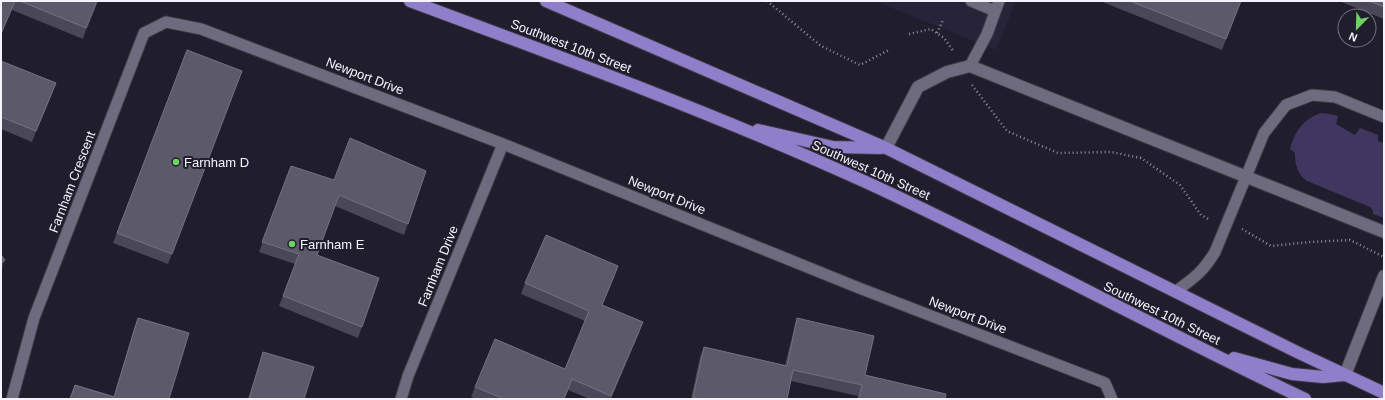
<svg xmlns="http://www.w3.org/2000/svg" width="1385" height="400" font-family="Helvetica,sans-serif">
  <rect width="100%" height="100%" fill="#201d2c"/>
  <path fill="#272339" d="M874,1H1016L996,50Z"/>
  <path fill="#403761" d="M1322,113L1330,114L1338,116L1336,124L1355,135L1360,128L1378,135V141L1384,143V218L1373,214V210L1370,207L1307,181C1297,174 1295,164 1295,153L1290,149C1295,132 1303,118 1322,113Z"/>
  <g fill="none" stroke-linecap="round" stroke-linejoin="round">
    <g stroke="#3e3b47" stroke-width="13">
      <path id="lane" d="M971,1L995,11
        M970,66L987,34L999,1
        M1175,292C1194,278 1202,273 1215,252L1264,133L1286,105L1312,95L1335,97L1384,117
        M12,399L34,318L144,33L166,22L201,29L503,144L859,288L1105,383L1112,399
        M401,399L408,376L503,144"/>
    </g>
    <g stroke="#3e3b47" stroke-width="14">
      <path id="street" d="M886,148L918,87L947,72L970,66L1384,232
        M1345,375L1384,276"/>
    </g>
    <g stroke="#3e3b47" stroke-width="14">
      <path id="primary" d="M410,1C564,58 718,115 868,183C1015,251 1158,329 1305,399
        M546,1L886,148L1299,353L1384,393
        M758,130L833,147L881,148
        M1234,358L1292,374L1323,377L1344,375"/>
    </g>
    <path stroke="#93919e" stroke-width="2.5" stroke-dasharray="1 3" stroke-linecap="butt" d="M767,1L821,46L860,65L889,50
      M937,33L943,20
      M909,34L931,29L944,38L954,52
      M972,85L1007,131L1058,153L1111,152L1141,158L1180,185L1201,215L1210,220
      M1242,229L1271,246L1310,242L1350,240L1384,257"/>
    <use href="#lane" stroke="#6e6b7e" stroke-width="11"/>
    <use href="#street" stroke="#6e6b7e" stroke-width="12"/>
    <use href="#primary" stroke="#8f7fca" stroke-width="12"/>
  </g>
  <path fill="#4a4858" d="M1,1H98L83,39L12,10Z
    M1100,1H1241L1222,50Z
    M1339,1H1384V19Z
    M187,50L242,71L168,264L113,243Z
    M1,61L56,83L32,142L1,129Z
    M291,166L334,180L426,171L404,235L335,206L317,255L379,278L358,338L279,306L295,264L259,252Z
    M615,276L602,305L639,333L611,399H590L568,390L564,399H475L471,397L475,387L565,369L585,321L521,294L525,283Z
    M138,318L169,399H70L75,385L114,396L134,328Z
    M797,318L865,375L945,399H857L858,396L791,381L787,399H691L700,357L704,347L785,365L794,329Z
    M263,352L304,399H248Z"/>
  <path fill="#312f3f" d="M97,1H98L83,39L86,28Z
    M56,83L52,94L32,142L36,131Z
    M5,260L2,271H1V264Z
    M618,266L615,276L598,315L602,305Z
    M643,322L639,333L610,399Z"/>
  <path fill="#5c5a6a" stroke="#747281" d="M1,1H15L1,34Z
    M20,1H97L86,28Z
    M1130,1H1241L1226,39Z
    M1369,1H1384V7Z
    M187,50L242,71L172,254L117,233Z
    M1,61L56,83L36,131L1,117Z
    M350,138L426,171L408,224L339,195L317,255L379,278L362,327L283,296L299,254L262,242L291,166L334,180Z
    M546,235L618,266L602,305L643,322L611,396L572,379L564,399H504L475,387L495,339L565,369L589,311L525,283Z
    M1,255L5,260L1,264Z
    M138,318L189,333L169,399H70L75,385L114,397Z
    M797,318L874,336L865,375L946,394L945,399H859L862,385L793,370L787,399H700L693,397L704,347L787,366Z
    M263,352L314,367L304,399H249Z"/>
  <g fill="#6cd362" stroke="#201d2c" stroke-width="1.5">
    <circle cx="176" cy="162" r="4"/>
    <circle cx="292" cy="244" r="4"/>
  </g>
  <g text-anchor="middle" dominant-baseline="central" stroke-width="4" stroke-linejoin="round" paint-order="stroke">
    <g font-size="13" fill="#f5f3fe" stroke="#201d2c">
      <text transform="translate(571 46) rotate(21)">Southwest 10th Street</text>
      <text transform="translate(365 76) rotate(21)">Newport Drive</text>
      <text transform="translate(871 170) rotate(24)">Southwest 10th Street</text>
      <text transform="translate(72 182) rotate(-69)">Farnham Crescent</text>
      <text transform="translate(667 195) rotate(22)">Newport Drive</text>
      <text transform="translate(438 266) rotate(-68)">Farnham Drive</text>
      <text transform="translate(1162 313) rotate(26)">Southwest 10th Street</text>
      <text transform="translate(968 315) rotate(21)">Newport Drive</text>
    </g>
    <g font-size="13" fill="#f5f3fe" stroke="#201d2c" text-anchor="start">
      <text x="184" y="162">Farnham D</text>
      <text x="300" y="244">Farnham E</text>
    </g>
  </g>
  <rect width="1385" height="400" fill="none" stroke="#f5f3fe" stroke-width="4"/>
  <g transform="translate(1357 28) rotate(203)"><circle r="19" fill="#201d2c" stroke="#757380"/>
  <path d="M0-3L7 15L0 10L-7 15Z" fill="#6cd362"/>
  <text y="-6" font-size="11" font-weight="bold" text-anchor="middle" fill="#f5f3fe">N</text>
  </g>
</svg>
